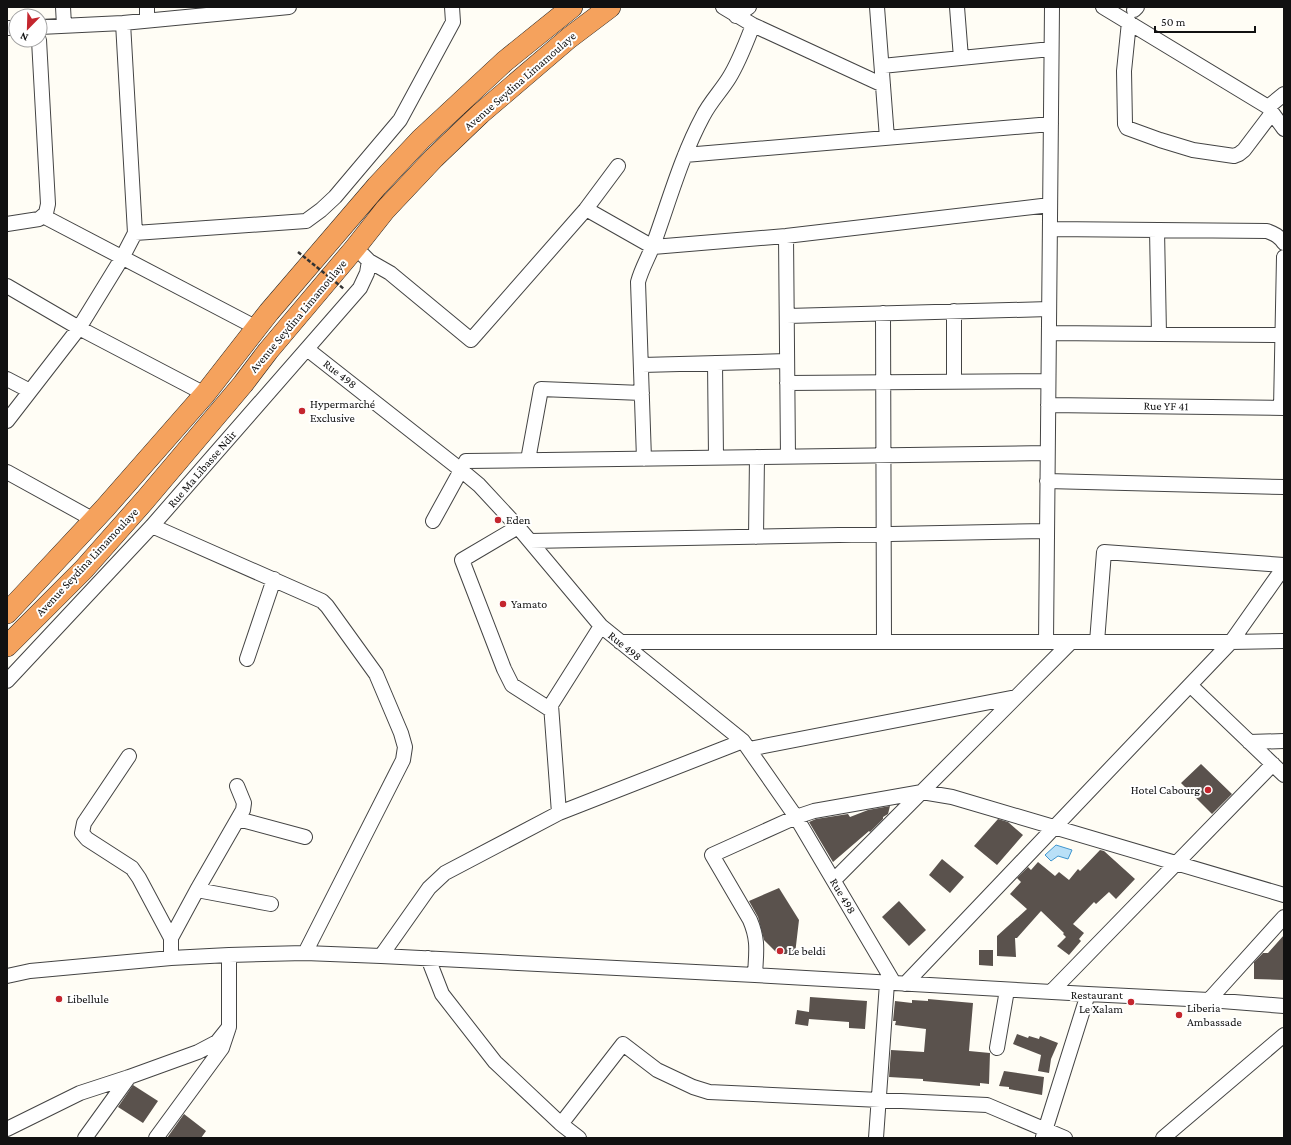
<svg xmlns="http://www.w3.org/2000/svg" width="1291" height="1145" font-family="'Crimson Pro',serif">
  <rect width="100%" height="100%" fill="#fffdf5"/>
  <path fill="#b9e0f7" stroke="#3f96cf" d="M1056,845L1072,850L1068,859L1058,856L1051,861L1045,855Z"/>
  <path fill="#5a524d" d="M1201,764L1232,794L1212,814L1181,783Z
    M890,806L888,814L883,817V819L870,832L869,831L833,862L809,822L816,819L848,814L850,817L868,810Z
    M998,819L1008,822L1023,835L997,865L974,846Z
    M1100,850L1104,851L1135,879L1116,899L1109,892L1096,904L1094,902L1073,924L1084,933L1079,939L1081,941L1069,955L1057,946L1066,937L1063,934L1064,933L1041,911L1017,938H1015L1016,957L997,956V936L1027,909L1010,894L1021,882L1017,878L1028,867L1031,870L1038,862L1055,876L1059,872L1069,880L1078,869L1080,871Z
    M942,859L964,877L950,893L929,875Z
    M779,888L799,920L795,954H778L764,940L758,917L749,901Z
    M899,901L926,930L909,946L882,917Z
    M1284,935V980L1254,979V962L1263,953H1268Z
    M979,950H993V966L979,965Z
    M810,997L867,1001L865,1029L849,1028V1022L809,1019L808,1026L795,1024L797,1010L809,1012Z
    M928,999L973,1003L969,1051L990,1053L989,1084L980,1083V1086L923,1081V1079L889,1077L891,1050L924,1052L926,1029L895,1025L896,1021H893L895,1001L912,1003V1000L928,1001Z
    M1017,1034L1028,1038L1029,1036L1039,1039L1040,1036L1058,1043L1051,1059L1049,1073L1038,1071L1041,1055L1013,1044Z
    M1004,1071L1044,1077L1042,1095L1009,1089V1087L999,1086Z
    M133,1085L158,1101L143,1123L118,1107Z
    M184,1114L206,1131L201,1138H167Z"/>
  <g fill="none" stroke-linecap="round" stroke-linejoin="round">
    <g stroke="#444" stroke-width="16">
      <path id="minor" d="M63,7L64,25
        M147,7V20
        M723,7L753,25L883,85
        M877,7L887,138
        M957,7L961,58
        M1103,7L1268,107L1284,94
        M1134,10L1137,7
        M736,16L749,7
        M1129,22L1124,71L1125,124L1127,128L1160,140L1193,150L1234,156L1239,154L1244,150L1272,113
        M40,27L123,23L289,7
        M7,28H16
        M882,66L1051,49
        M1268,107L1284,129
        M685,155L1051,124
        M586,209L618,166
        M43,216L257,328
        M7,224L39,219L46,213L48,204L39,40
        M1050,229L1267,231C1275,234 1279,236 1284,243
        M1157,230L1159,334
        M135,233L306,221L321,210L335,197L400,120L453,22L452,7
        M786,236L788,457
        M369,261L390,273L471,340L586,209L653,247L786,236L1050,205
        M7,286L79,328L205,394
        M883,313L884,642
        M787,316L1049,309
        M1049,333L1284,335
        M307,349L461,470L479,485L518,527L601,626L743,741L796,817L894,983
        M715,363L716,457
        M642,365L787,361
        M7,379L30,391
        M954,382V311
        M787,383L1048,381
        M1048,405L1284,408
        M1281,408L1284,257
        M7,421L79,328L122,258L135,233L123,23
        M644,459L638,282C642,267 650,255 655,240C670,198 682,155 703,116C710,102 721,91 729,78C739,62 746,43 753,25
        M528,460L541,389L642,393
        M7,472L94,520
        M1047,481L1284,487
        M433,521L466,461L1047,453
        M152,526L322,601L327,606L376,674L401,733L405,747L403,760L305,953
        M518,527L462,560L504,669L512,685L551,710
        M756,537L757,457
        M530,541L1047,531
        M620,642H1231L1284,641
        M1046,642L1052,7
        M1097,642L1104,552L1284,565
        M247,659L274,579
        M7,681L152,526L360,288L367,273L369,261L363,255
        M1190,685L1284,775
        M1249,742L1284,741
        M749,749L1016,697
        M129,756L84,823L82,833L87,839L132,868L139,878L171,938
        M559,813L551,705L601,626
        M238,819L305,837
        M834,880L1071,642
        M197,890L271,904
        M381,956L429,888L445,873L559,813L743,741
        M171,958V938L197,890L243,810L244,803L237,786
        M428,958L442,994L495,1062L561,1124L579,1138
        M755,975C756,953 759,941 750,920L712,855L796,817L814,811L922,792L952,797L1284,895
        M7,976L30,971L171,958L229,955L305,953L381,956L755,975L1088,994L1209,1000L1284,1006
        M905,984L1231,642L1284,567
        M1051,992L1273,764
        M1209,1000L1284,917
        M997,1048L1007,990
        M561,1124L623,1044L657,1070L693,1087L709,1092L987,1105L1065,1138
        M7,1129L80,1093L129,1077L198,1052L217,1042L229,1027
        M1043,1137L1088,994
        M85,1138L129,1077
        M156,1138L222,1048L229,1027V955
        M876,1138L887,983
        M1163,1138L1284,1035"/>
    </g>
    <g stroke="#222" stroke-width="22">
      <path id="highway" d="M7,613L105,508L205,394L269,312L377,186L421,139L505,61L572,7
        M7,646L84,569L145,500L243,384L268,351L355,248L385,210L434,158L480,114L569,38L610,7"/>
    </g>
    <use href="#minor" stroke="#fff" stroke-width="14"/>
    <use href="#highway" stroke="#f5a25d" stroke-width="21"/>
    <path stroke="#333" stroke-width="2.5" stroke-dasharray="4 2" stroke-linecap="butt" d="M298,252L344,289"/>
  </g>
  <g fill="#c4262e" stroke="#fff" stroke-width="1.5">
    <circle cx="302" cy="411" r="4"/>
    <circle cx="498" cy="520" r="4"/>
    <circle cx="503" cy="604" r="4"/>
    <circle cx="1208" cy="790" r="4"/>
    <circle cx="780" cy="951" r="4"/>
    <circle cx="59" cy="999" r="4"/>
    <circle cx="1131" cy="1002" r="4"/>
    <circle cx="1179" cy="1015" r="4"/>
  </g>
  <g text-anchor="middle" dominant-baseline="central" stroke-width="4" stroke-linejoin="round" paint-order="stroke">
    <g font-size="12" fill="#111" stroke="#fff">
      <text transform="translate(520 81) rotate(-41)">Avenue Seydina Limamoulaye</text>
      <text transform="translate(298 316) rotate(-50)">Avenue Seydina Limamoulaye</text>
      <text transform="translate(340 374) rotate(38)">Rue 498</text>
      <text transform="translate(1166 406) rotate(1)">Rue YF 41</text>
      <text transform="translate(202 469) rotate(-49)">Rue Ma Libasse Ndir</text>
      <text transform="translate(87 562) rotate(-47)">Avenue Seydina Limamoulaye</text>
      <text transform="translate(625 646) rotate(39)">Rue 498</text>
      <text transform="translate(843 896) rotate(59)">Rue 498</text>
    </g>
    <g font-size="12" fill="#111" stroke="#fff" text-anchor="start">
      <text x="310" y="404">Hypermarché<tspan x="310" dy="14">Exclusive</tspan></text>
      <text x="506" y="520">Eden</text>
      <text x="511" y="604">Yamato</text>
      <text x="1200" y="790" text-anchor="end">Hotel Cabourg</text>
      <text x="788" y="951">Le beldi</text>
      <text x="1123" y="995" text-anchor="end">Restaurant<tspan x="1123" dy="14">Le Xalam</tspan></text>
      <text x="67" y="999">Libellule</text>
      <text x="1187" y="1008">Liberia<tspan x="1187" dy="14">Ambassade</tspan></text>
    </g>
  </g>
  <rect width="1291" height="1145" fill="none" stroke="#111111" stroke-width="16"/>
  <g transform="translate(28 28) rotate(203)"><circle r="19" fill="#ffffff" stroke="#a0a0a0"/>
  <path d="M0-3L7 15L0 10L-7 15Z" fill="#c4262e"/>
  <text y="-6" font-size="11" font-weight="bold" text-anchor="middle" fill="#111111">N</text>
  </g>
  <path d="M1155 26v6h100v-6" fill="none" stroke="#111111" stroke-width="2"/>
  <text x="1161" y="26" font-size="12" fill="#111111" stroke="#ffffff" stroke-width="3" paint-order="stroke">50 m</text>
</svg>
